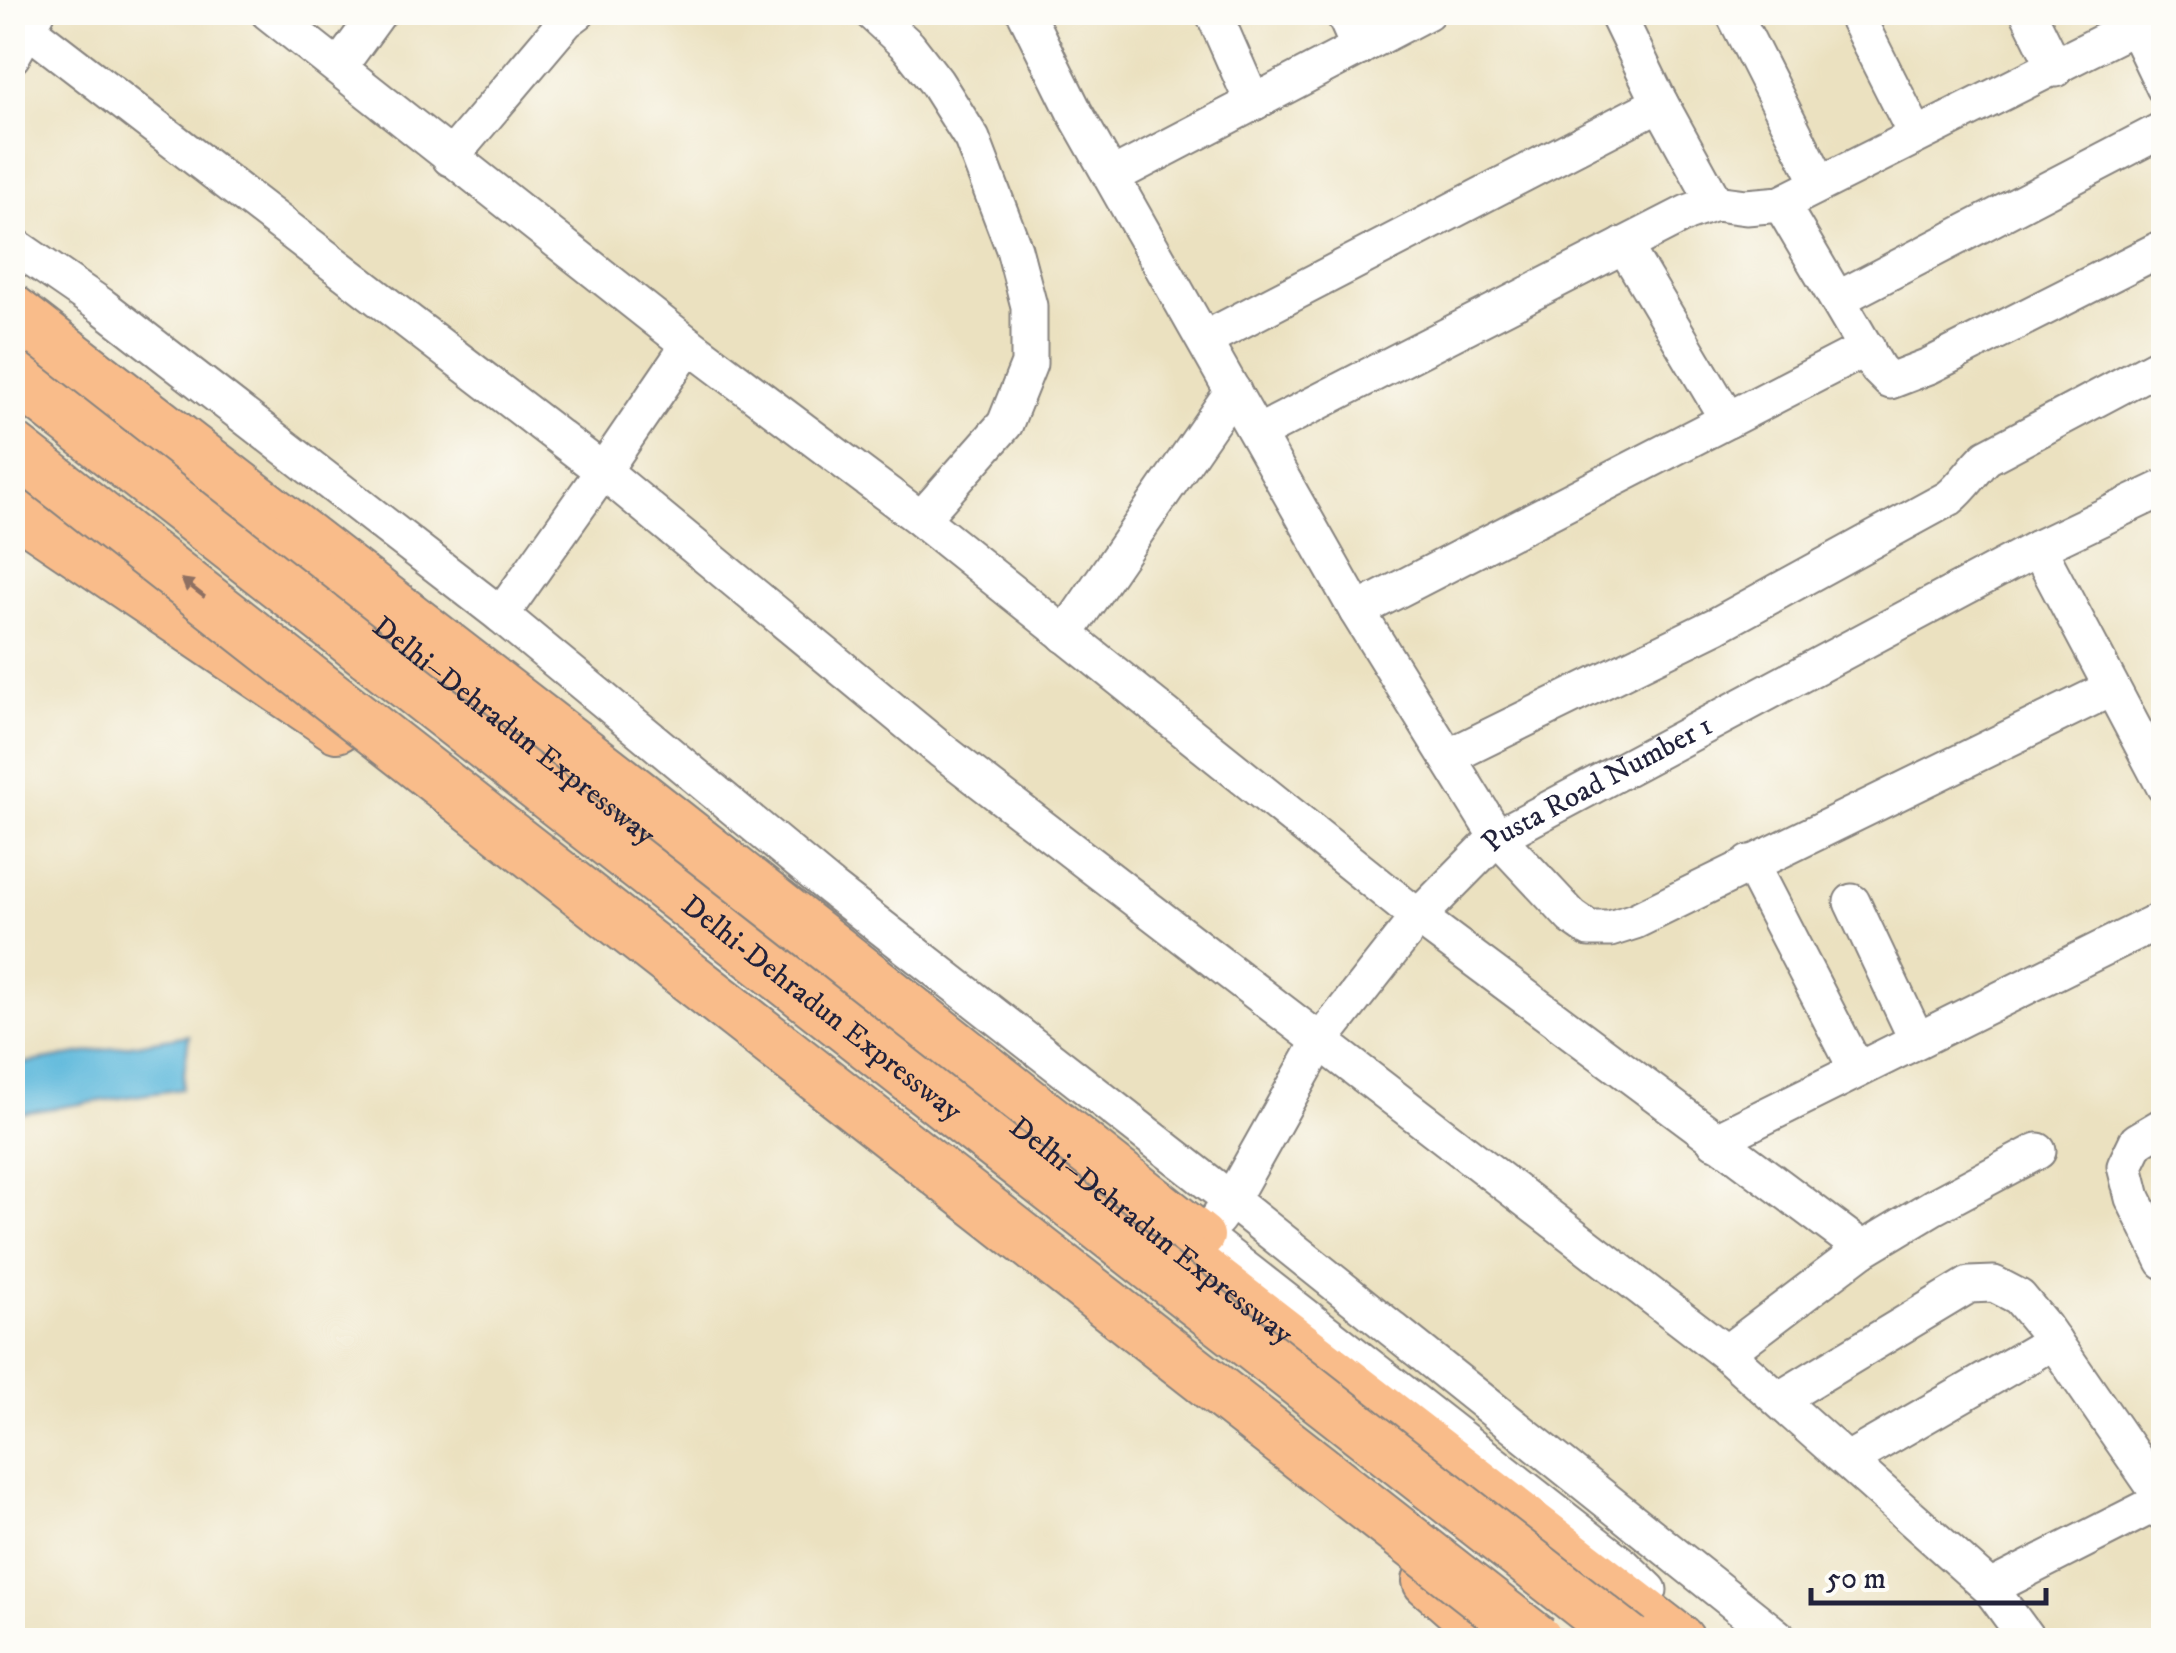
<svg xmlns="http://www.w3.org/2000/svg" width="2176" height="1653" font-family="'IM FELL DW Pica',serif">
  <rect width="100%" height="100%" fill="#fdfcf7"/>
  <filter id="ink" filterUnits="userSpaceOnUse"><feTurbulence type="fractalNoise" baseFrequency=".01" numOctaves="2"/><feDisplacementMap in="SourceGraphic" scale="20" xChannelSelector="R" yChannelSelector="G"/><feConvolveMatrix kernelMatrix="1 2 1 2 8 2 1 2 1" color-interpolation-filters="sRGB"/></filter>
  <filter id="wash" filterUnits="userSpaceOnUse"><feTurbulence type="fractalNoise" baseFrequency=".0048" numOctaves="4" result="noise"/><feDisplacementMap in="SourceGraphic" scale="40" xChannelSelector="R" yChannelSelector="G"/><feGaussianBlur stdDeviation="2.25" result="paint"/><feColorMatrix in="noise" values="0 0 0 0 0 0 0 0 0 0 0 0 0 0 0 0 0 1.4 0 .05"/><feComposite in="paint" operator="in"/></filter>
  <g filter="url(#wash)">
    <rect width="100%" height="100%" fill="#ebe1c0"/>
    <path fill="#5eb9dc" stroke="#406e8c" stroke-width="2.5" d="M189,1035L182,1089L13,1114V1062L14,1065Z"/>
  </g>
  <g filter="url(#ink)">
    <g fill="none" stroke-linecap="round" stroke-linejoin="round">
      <g stroke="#86827e" stroke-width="39">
        <g id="minor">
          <path d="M268,12L689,345L921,519L1418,917L1863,1249L1726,1353"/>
          <path d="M871,12L908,46L936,82L972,139L1014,249L1029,306V364L1005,424L921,519"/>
          <path d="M1025,12L1074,111L1357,611L1497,837L1572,917L1589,929H1610L1635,921L2110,689"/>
          <path d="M1213,12L1253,103"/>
          <path d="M1343,12L1359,48"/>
          <path d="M1616,12L1660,103L1715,203"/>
          <path d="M1733,12L1820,184"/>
          <path d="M1854,12L1916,135"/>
          <path d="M2028,12L2056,69"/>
          <path d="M2128,12L2164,87"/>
          <path d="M28,29L603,471L689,345"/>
          <path d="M12,56L37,12"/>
          <path d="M339,67L379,12"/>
          <path d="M450,158L566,21L578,12"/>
          <path d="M1113,176L1427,12"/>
          <path d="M1781,204L1878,369L1890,381L1929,366L2164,247"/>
          <path d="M12,244L102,306L501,615L831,888L1231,1200L1781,1640"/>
          <path d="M1624,245L1728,420"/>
          <path d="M1838,299L2164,129"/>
          <path d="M1205,339L1660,103"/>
          <path d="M1258,433L1687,213L1715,203L1746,207L1781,204L2163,12"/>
          <path d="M2038,548L2164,786"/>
          <path d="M1357,611L1867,348"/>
          <path d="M501,615L603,471L941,750L1726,1353L1990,1588L2028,1640"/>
          <path d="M1065,635L1233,391"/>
          <path d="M1450,756L1717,625L1949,498C1964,486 1973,470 1987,457L2164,363"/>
          <path d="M1750,863L1857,1070"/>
          <path d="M1852,902L1917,1040"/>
          <path d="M2164,1125L2137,1141L2125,1166L2133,1198L2164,1261"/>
          <path d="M1715,1141L2164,918"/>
          <path id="s1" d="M1217,1219L1231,1200L1319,1043L1418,917L1497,837L2038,548L2164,488"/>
          <path d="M1203,1236L1624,1566L1649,1590"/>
          <path d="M1863,1249L1933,1207L2038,1151"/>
          <path d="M1780,1399L1969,1285L1994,1284L2019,1297L2044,1327L2164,1501"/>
          <path d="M1848,1460L2054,1341"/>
          <path d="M1990,1588L2163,1500"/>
        </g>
      </g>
      <g stroke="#86827e" stroke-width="46">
        <path id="major" d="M12,305L641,792L1203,1236"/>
      </g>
      <g stroke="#86827e" stroke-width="54">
        <g id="highway">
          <path id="s2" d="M12,337L1185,1258L1679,1640"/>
          <path d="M12,507L337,727"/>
          <path d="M1428,1581L1495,1640"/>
        </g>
      </g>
      <use href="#minor" stroke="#fff" stroke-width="35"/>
      <use href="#major" stroke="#f9bc8a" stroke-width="42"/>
      <use href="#highway" stroke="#f9bc8a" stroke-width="50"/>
      <g stroke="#86827e" stroke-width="54" stroke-linecap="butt">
        <g id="highway-bridge">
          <path id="s3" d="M12,375L1629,1640"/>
          <path d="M12,447L1537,1640"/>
        </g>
      </g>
      <use href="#highway-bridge" stroke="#f9bc8a" stroke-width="50"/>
    </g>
    <defs><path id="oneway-solid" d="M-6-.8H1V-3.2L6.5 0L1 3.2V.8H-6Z" transform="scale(2.5)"/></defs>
    <use fill="#8e6f62" href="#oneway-solid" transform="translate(193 588) rotate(-142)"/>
  </g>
  <g text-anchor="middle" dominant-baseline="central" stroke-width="9" stroke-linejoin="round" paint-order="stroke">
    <g font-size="30" fill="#22223b" stroke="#fdfcf7">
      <text stroke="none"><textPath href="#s2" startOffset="638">Delhi–Dehradun Expressway</textPath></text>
      <text stroke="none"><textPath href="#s1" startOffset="590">Pusta Road Number 1</textPath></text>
      <text stroke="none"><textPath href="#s3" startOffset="1028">Delhi-Dehradun Expressway</textPath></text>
      <text stroke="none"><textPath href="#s2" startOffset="1448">Delhi–Dehradun Expressway</textPath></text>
    </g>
  </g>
  <rect width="2176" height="1653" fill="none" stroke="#fdfcf7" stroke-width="50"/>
  <path d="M1811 1588v15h235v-15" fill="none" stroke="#22223b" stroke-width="5"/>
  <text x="1826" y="1588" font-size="30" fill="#22223b" stroke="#fdfcf7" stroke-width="8" paint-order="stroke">50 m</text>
</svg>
